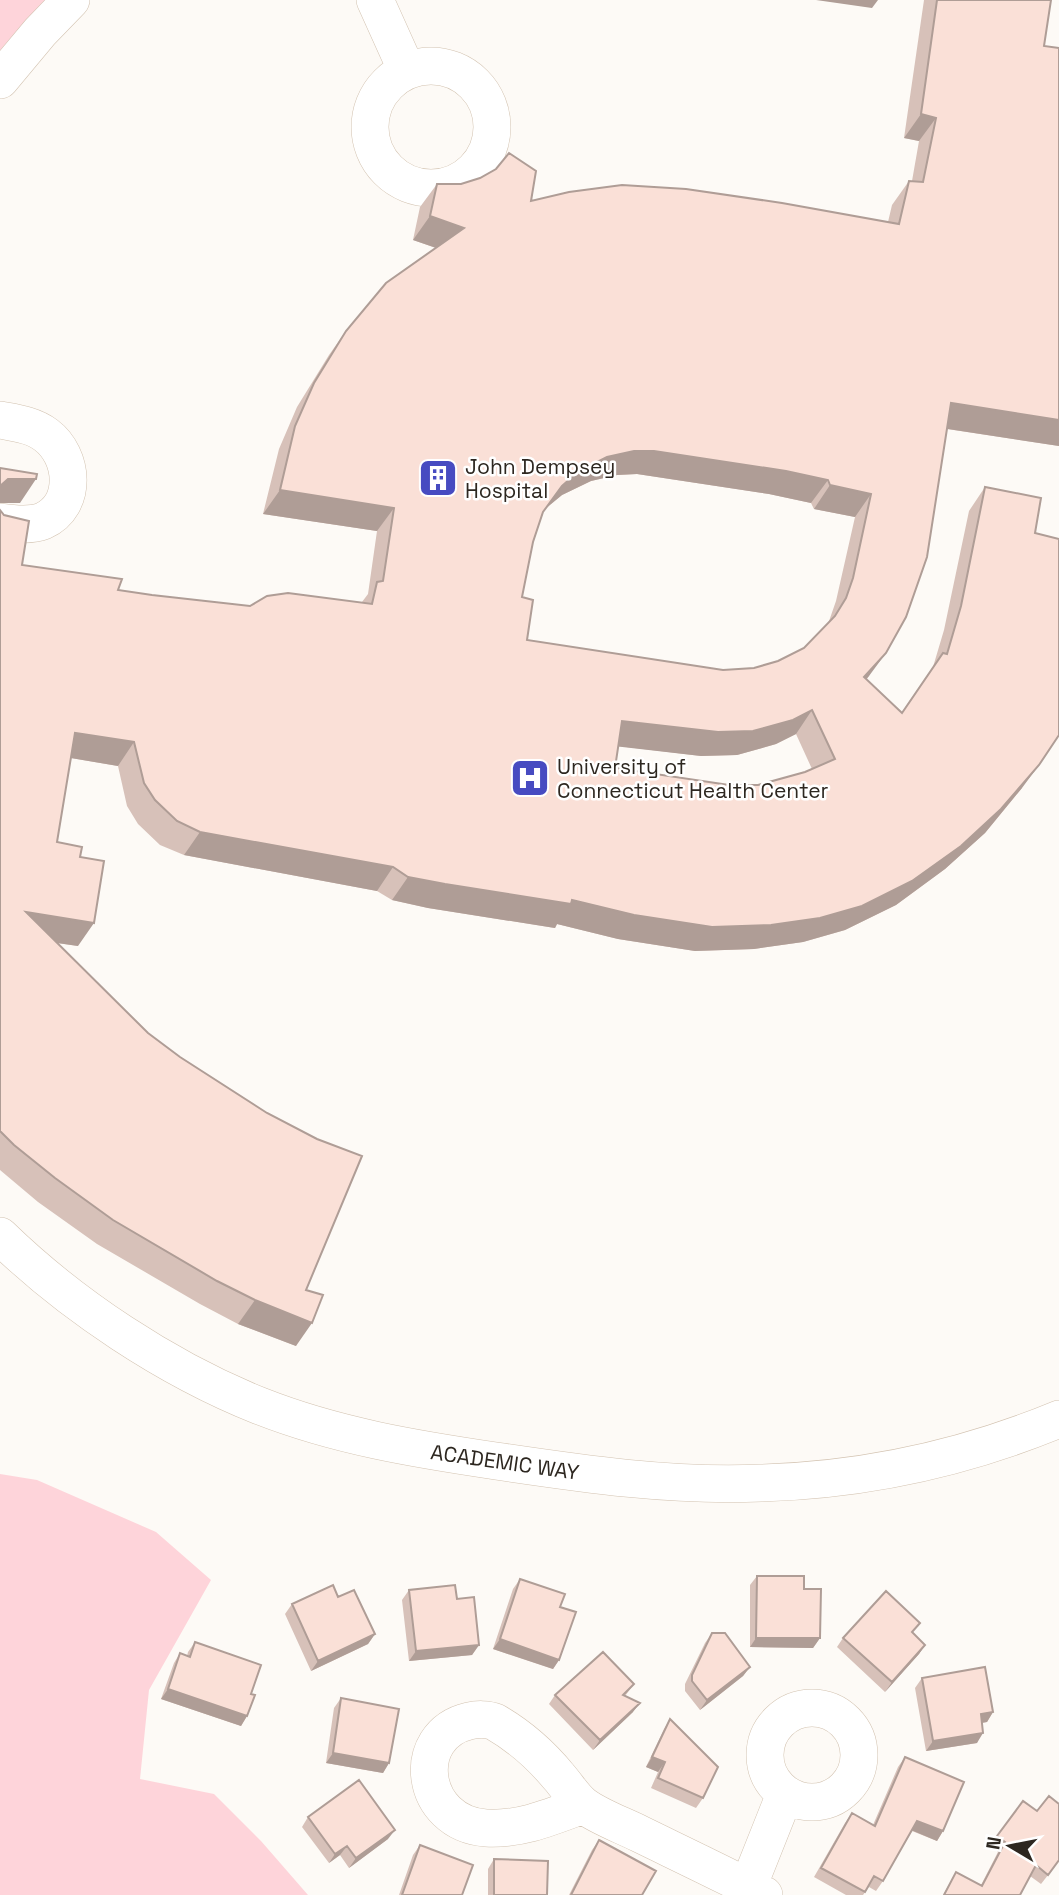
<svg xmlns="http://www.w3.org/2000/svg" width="1059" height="1895" font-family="'Space Grotesk',sans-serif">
  <rect width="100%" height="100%" fill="#fdfaf6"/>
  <path fill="#fed4da" d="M0,0H69L0,67Z
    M0,1474L37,1480L156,1532L211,1580L149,1690L140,1779L214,1794L261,1841L308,1895H0Z"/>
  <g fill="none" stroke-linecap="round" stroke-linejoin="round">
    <g stroke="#d3c3b1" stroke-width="38">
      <path id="minor" d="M375,0L407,71
        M370 127a61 61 0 1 1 122 0a61 61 0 1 1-122 0Z
        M0,80L40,32L71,0
        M0,420C16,423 33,425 46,435C74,456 78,505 43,521C30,526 14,524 0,522
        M0,1236C71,1305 167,1369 260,1406C336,1436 415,1449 496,1461C583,1474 673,1487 761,1483C863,1480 965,1458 1059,1419
        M765 1755a47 47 0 1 1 94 0a47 47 0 1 1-94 0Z
        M583,1805C551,1817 520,1830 486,1828C419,1823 409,1735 469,1721C477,1719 488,1719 495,1722C521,1737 540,1754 559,1777C567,1786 574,1798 583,1805C599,1817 622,1825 640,1834C681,1854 723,1874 764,1895
        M748,1887L785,1794"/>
    </g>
    <use href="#minor" stroke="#fff" stroke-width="37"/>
  </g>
  <path fill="#d7c1b9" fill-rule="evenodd" d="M924,0H1051L1044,46L1059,48V446L947,429L869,676L866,680L902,712L933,667L944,630L969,511L985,487L1035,533L1022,788L985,833L945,869L896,905L845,930L803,942L754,949L695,951L618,939L557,924L555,928L428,908L392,900L377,891L184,855L160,845L138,824L127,806L118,766L71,758L57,842L80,857L78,946L57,943L306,1290L296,1346L238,1324L200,1304L97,1244L38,1202L0,1170V510L22,565L118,590L152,595L250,606L362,602L368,594L377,531L263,514L279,449L297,407L329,355L346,331L436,248L413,240L420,207L437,184L531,201L888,222L892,205L909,181H912L919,141L904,138ZM637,474L769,494L811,503L814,509L855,517L836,601L828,624L804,648L778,661L754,668L723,670L527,640L522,597L533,542L542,513L545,509L562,495L591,481L617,475ZM796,734L812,769L805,772L758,785H729L615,768L618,746L701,756L737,755L776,744Z
    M757,1576L804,1589L820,1638L813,1648L750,1647V1585Z
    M520,1579L560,1607L559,1660L553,1669L493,1649L513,1589Z
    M409,1590L479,1645L472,1655L409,1661L402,1600Z
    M338,1597L375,1634L368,1644L311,1671L285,1614L292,1604Z
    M712,1633L750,1667L743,1676L700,1710L685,1691V1684L705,1643Z
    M913,1633L925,1645L919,1654L885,1692L837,1647L843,1638Z
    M195,1642L251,1694L247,1716L241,1726L161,1699L174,1663L180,1653L187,1656L188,1652Z
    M922,1678L993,1712L987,1722L982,1723L977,1743L926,1751L915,1688Z
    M634,1684L625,1696L633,1712L593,1750L549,1704L555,1695Z
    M341,1698L389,1763L383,1773L326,1763L334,1708Z
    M670,1719L703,1798L696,1808L651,1788L658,1772L646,1767L664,1729Z
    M905,1757L943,1831L937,1841L912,1831L883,1881L876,1891L869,1887L863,1895H846L814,1877L845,1823L852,1813L873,1825L898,1767Z
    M308,1817L388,1839L349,1868L340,1855L329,1863L302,1827Z
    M997,1836L1059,1861L1041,1884L1030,1876L1020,1895H943L956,1872L981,1885L998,1852L990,1845Z
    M599,1840L642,1895H569L592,1850Z
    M420,1845L462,1895H399L413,1855Z
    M494,1859L547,1895H488V1869Z"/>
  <path fill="#af9d96" d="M816,0H878L872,8Z
    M921,114L936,118L919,141L904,138Z
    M430,216L464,228L448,252L413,240Z
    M951,403L1059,420V446L935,427Z
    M634,451H654L786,471L828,480L811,503L769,494L637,474L617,475L591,481L562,495L545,509L526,535L562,486L579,471L607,457Z
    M8,479H36L20,503H0V486Z
    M830,485L871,494L855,517L814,509Z
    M280,490L394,508L377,531L263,514Z
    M886,653L869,676L847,701L864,677Z
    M812,710L796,734L776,744L737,755L701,756L605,745L622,721Z
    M75,733L134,742L118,766L59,756Z
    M1039,765L1022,788L985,833L945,869L896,905L845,930L803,942L754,949L695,951L618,939L557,924L555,928L428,908L392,900L408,877L572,900Z
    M200,832L393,867L377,891L184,855Z
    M26,912L94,923L78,946L9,936Z
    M255,1300L312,1323L296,1346L238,1324Z
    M375,1634L368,1644L311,1671L318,1661Z
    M756,1638H820L813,1648L750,1647Z
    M500,1639L559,1660L553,1669L493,1649Z
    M479,1645L472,1655L409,1661L416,1651Z
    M925,1645L919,1654L885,1692L892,1682Z
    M750,1667L743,1676L700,1710L707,1700Z
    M168,1689L247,1716L241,1726L161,1699Z
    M640,1703L633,1712L593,1750L600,1740Z
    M993,1712L987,1722L974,1724L981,1714Z
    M983,1733L977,1743L926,1751L933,1741Z
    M333,1753L389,1763L383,1773L326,1763Z
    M652,1757L665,1762L658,1772L646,1767Z
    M917,1821L943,1831L937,1841L911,1830Z
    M395,1830L388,1839L349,1868L356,1858Z
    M347,1846L340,1855L329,1863L335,1854Z"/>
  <path fill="#fae0d7" stroke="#af9d96" stroke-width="2" fill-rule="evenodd" d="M937,0H1051L1044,46L1059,48V420L951,403L927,557L906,617L886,653L864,677L902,713L943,653L947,654L961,606L985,487L1041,498L1035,533L1059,539V735L1039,765L1001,809L961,846L912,881L862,906L820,918L771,925L712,927L634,915L572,900L571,904L445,884L408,877L393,867L200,832L177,821L155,800L144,783L134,742L75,733L57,842L82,847L80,857L104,861L94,923L26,912L148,1033L180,1057L267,1113L317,1139L362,1156L306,1290L323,1295L312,1323L255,1300L217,1281L113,1220L55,1178L14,1145L0,1131V510L4,515L29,521L22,565L122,579L118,590L152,595L250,606L267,596L288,593L372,604L377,582L383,581L394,508L280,490L295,426L314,383L346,331L386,283L464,228L430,216L437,184H461L480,178L496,169L509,153L536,171L531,201L569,192L622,185L686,189L782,203L899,224L909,181L923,182L936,118L921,114ZM634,451H654L786,471L828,480L830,485L871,494L853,578L846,598L835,616L804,648L778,661L754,668L723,670L527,640L533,600L522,597L533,542L543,512L562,486L579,471L607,457ZM812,710L835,759L805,772L758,785H729L615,768L622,721L718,732L753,731L793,720Z
    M0,468L37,474L36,479H8L0,486Z
    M757,1576H804V1589H821L820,1638H756Z
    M520,1579L565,1594L560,1607L576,1612L559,1660L500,1639Z
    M333,1585L338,1597L354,1590L375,1634L318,1661L292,1604Z
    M455,1585L457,1599L474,1597L479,1645L416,1651L409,1590Z
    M886,1591L920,1623L912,1632L925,1645L892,1682L843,1638Z
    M712,1633H725L750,1667L707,1700L692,1681V1675Z
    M195,1642L261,1665L251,1694L255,1695L247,1716L168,1689L180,1653L190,1657Z
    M603,1652L634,1684L623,1695L640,1703L600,1740L555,1695Z
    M985,1667L993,1712L981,1714L983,1733L933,1741L922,1678Z
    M341,1698L399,1709L389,1763L333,1753Z
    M670,1719L718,1767L703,1798L658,1778L665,1762L652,1757Z
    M905,1757L964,1782L943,1831L917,1821L883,1881L874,1876L865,1892L821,1868L852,1813L875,1826Z
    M359,1780L395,1830L356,1858L347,1846L335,1854L308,1817Z
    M1049,1796L1059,1804V1860L1048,1875L1036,1865L1020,1895H944L956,1872L982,1886L1005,1842L997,1836L1023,1801L1037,1811Z
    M599,1840L656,1871L642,1895H571Z
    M420,1845L473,1865L462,1895H402Z
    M494,1859L548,1861L547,1895H494Z"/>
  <defs>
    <g id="building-square" transform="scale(2.0125)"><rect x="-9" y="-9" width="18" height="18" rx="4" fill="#474bc1" stroke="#fff"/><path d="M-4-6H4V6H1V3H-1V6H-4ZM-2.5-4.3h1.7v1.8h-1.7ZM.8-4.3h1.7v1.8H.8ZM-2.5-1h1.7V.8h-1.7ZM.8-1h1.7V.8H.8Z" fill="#fff"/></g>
    <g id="hospital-square" transform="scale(2.0125)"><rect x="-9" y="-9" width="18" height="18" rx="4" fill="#474bc1" stroke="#fff"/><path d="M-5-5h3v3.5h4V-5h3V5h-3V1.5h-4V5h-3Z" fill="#fff"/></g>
  </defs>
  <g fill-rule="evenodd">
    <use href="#building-square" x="438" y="478"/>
    <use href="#hospital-square" x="530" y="778"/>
  </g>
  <g text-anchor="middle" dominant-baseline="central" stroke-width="5" stroke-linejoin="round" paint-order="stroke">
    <g font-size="21" fill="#2d2720" stroke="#fff" text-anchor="start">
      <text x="465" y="466">John Dempsey<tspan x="465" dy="24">Hospital</tspan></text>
      <text x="557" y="766">University of<tspan x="557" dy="24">Connecticut Health Center</tspan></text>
    </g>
    <g font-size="21" fill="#2d2720" stroke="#fff">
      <text transform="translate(505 1462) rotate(8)">ACADEMIC WAY</text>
    </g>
  </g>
  <g transform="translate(1010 1846) rotate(280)" stroke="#ffffff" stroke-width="5" paint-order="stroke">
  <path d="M0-5L12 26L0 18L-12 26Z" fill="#2d2720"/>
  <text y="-10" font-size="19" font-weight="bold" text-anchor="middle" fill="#2d2720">N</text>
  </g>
</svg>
